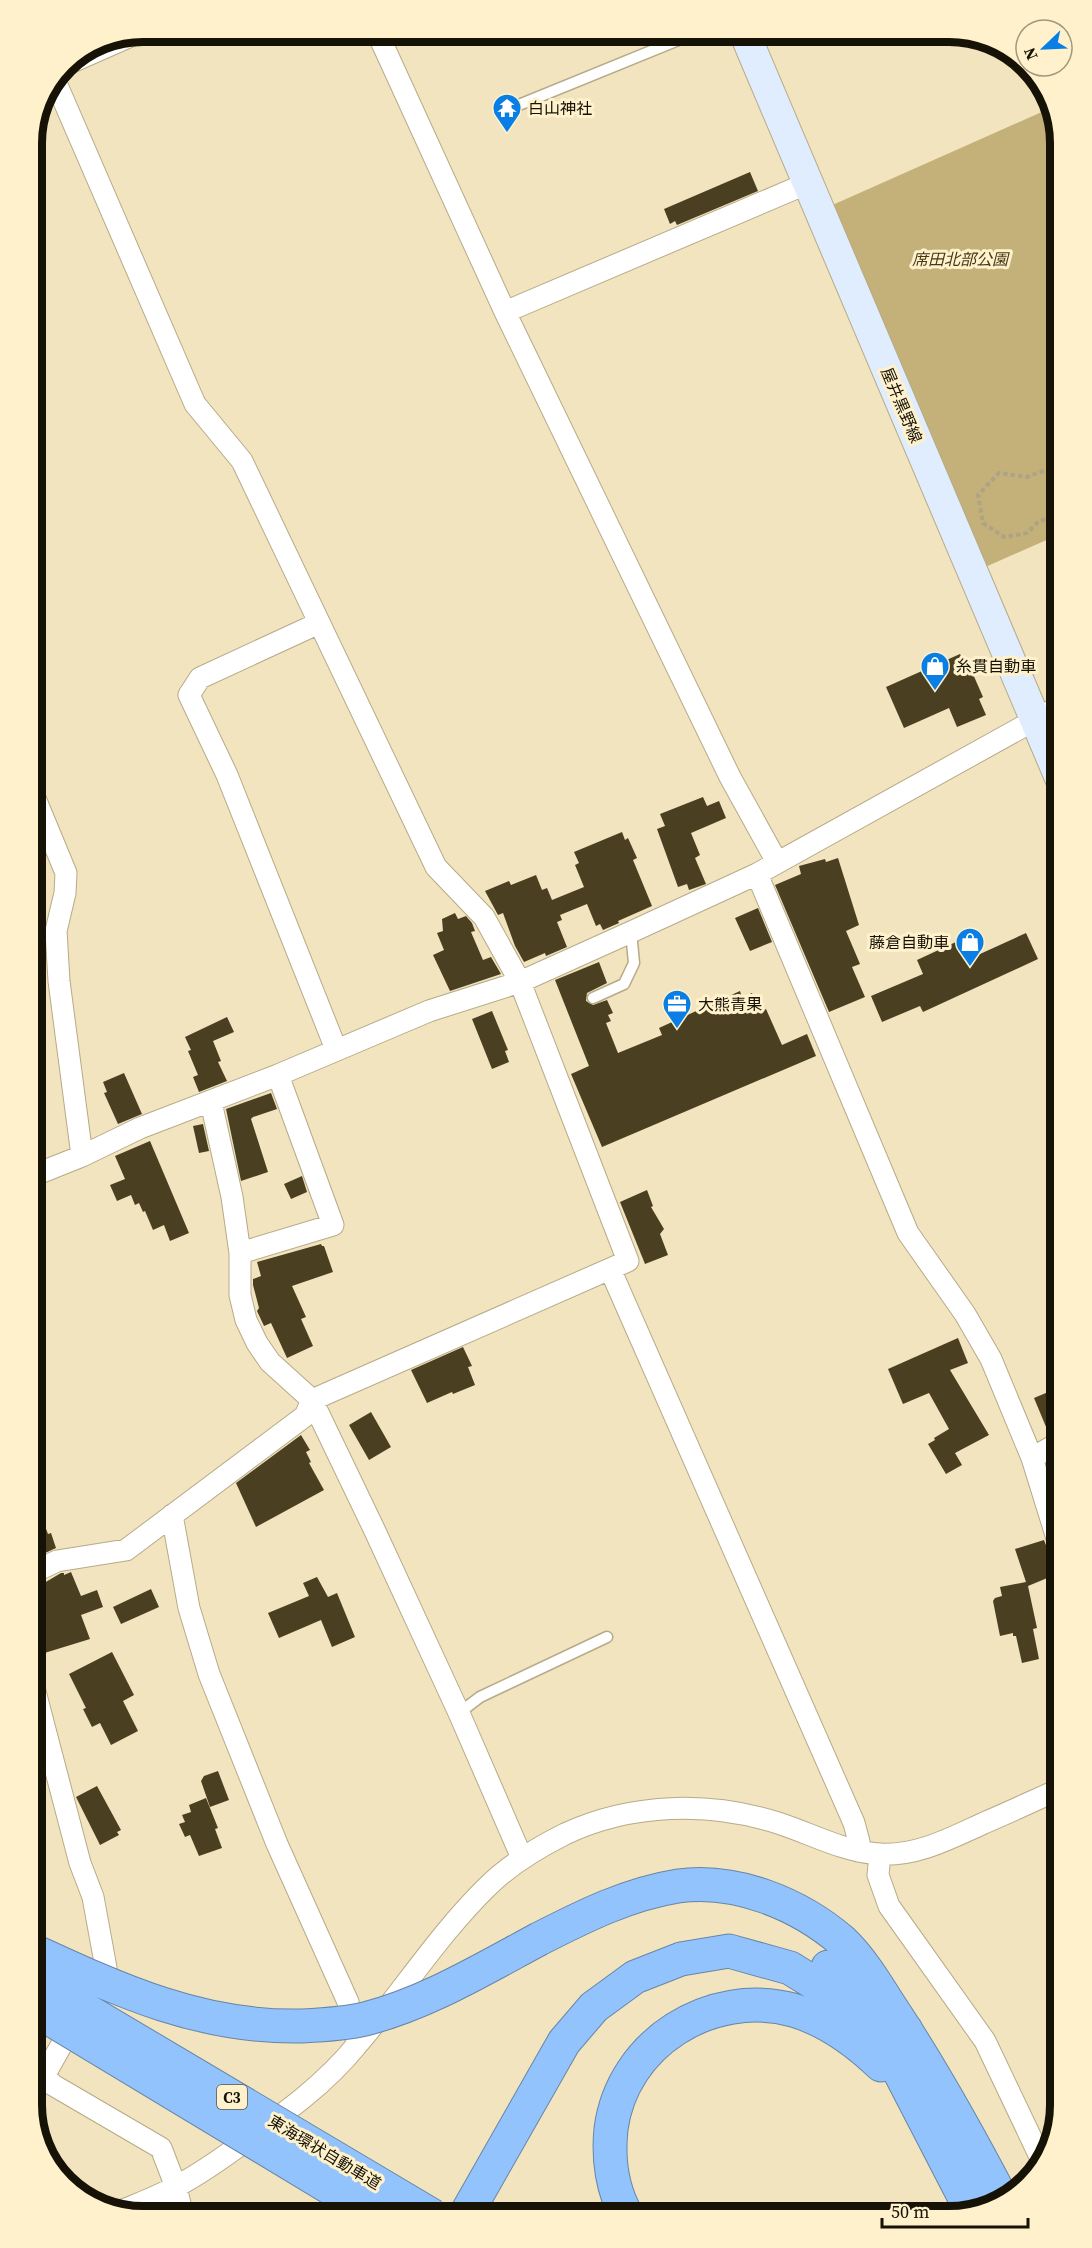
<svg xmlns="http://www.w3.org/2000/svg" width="1092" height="2248" font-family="'Source Serif 4','Noto Sans JP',serif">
  <rect width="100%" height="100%" fill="#f1e4bf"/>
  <path fill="#c4b079" d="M1053,107L1060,143V534L983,568L828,207Z"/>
  <path fill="#4a3f20" d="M750,172L758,191L677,225L675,221L670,224L664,209Z
    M960,654L966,667L969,665L983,697L979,699L986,715L957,727L949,708L904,728L886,687Z
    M703,797L707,806L719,801L726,818L691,833L700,855L695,858L706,884L689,890L687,884L678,887L657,829L665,826L660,814Z
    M622,832L625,840L628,838L637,858L633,860L652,906L618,921L619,923L603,930L600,924L596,926L587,904L560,915L562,920L557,922L567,947L546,956L545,953L524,962L515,946L503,913L498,915L485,891L509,881L511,885L536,875L542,890L547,888L552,900L584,887L575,865L579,863L574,852Z
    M838,858L859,925L846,931L860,964L852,967L865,997L829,1012L775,885L801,874L799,866L825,859L826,862Z
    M758,908L772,942L750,951L735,918Z
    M455,913L458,919L466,916L472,923L475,931L471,932L483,960L491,957L501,974L450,991L433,955L444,950L437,933L443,931L442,919Z
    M1026,933L1038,959L923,1012L920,1006L882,1022L871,996L923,974L917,960L971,935L980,954Z
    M599,962L607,983L587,993L586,1001L593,1005L607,1000L613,1013L608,1015L611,1021L606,1023L618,1053L662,1035L659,1028L740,991L742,998L752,993L760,1012L766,1009L782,1045L807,1034L816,1056L602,1147L571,1074L589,1066L555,980Z
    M492,1011L508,1050L505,1051L509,1062L492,1069L472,1019Z
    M227,1017L234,1032L213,1041L221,1061L218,1062L227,1081L199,1092L193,1077L198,1075L188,1051L191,1050L185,1037Z
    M124,1073L142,1114L118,1124L104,1093L107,1092L103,1082Z
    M271,1093L277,1109L253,1117L251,1119L268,1172L241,1181L226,1109Z
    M203,1124L209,1151L199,1153L193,1126Z
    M150,1141L189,1233L170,1241L164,1225L153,1230L145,1211L143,1212L139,1203L135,1205L131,1195L117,1201L110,1185L125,1179L115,1156Z
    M302,1176L307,1192L291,1199L284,1184Z
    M647,1190L653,1206L651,1207L664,1229L660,1234L668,1255L645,1264L620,1202Z
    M321,1244L322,1246H324L333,1272L292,1286L306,1317L301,1319L313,1346L287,1358L271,1323L264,1326L257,1311L259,1308L253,1285V1279L261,1276L257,1262Z
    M958,1338L968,1363L950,1370L989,1435L955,1453L962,1465L946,1474L928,1444L935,1440L934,1438L949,1429L929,1393L903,1404L888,1369Z
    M463,1347L472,1366L468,1367L475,1385L453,1394L452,1392L427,1403L411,1370Z
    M1060,1387V1429L1049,1434L1034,1398Z
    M371,1412L391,1447L369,1460L349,1425Z
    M301,1435L310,1450L306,1452L311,1462L309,1463L324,1490L256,1527L236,1483Z
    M32,1495H33L48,1534L51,1533L56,1548L32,1559Z
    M1044,1540L1057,1574L1028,1586L1037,1628L1033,1629L1039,1659L1022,1663L1016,1636H1013V1633L1000,1636L993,1601L995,1598L1002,1596L1000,1587L1026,1582L1015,1549Z
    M71,1572L81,1596L97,1590L103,1607L81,1615L90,1639L38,1655L32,1633V1624L38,1622L32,1606L45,1601L39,1586L61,1573H64V1575Z
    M317,1577L328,1597L337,1593L355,1637L332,1647L321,1620L279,1638L268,1613L309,1596L303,1583Z
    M151,1589L159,1607L121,1624L113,1607Z
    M112,1652L134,1695L123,1701L138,1731L111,1745L100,1723L92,1727L83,1709L86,1708L69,1674Z
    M218,1771L229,1800L210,1807L201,1781L204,1776Z
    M97,1786L121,1830L117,1832L119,1835L100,1845L76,1797Z
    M206,1798L218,1828L215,1829L222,1848L199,1856L190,1835L185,1837L179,1824L185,1822L182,1815L191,1812L189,1805Z"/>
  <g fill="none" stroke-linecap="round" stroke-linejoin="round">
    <g stroke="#b7aa88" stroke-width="13">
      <path id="lane" d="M504,111L698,32
        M593,998L624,984L634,963L631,932
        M459,1713L480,1697L607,1637"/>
    </g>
    <g stroke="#b7aa88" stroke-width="23">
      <path id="street" d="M377,32L505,312L730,777L777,862
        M63,66L140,32
        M505,312L808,183
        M319,623L200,678L189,695L227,775L336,1049
        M32,791L66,873L65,893L56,931L59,981L82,1156
        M757,874L908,1233L965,1314L991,1359L1032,1458L1060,1548
        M278,1075L333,1225L240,1253V1295L246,1320L257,1343L270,1362L312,1400L374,1529L459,1713L522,1858
        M211,1102L232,1197L240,1253
        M32,1176L82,1156L140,1128L278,1075L429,1011L520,982L631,932L757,874L1060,706
        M610,1269L854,1823L859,1842L858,1851
        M1032,1458L1060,1442
        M172,1515L189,1608L209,1674L277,1844L348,2002L353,2033
        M32,1573L57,1561L126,1550L305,1416L312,1400L628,1261L520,982L484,917L436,867L242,461L195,404L56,83
        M32,1680L80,1863L93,1897L106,1968L93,1990
        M880,1854L878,1875L889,1906L985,2041L1043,2163
        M76,2019L44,2076L53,2085L161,2148L176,2187L183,2216
        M121,2211C140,2203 159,2196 177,2186C202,2173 224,2157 247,2140C286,2112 325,2084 356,2046C401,1994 438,1935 487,1887C509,1865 537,1848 565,1834C631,1803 709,1801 778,1823C812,1834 842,1851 878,1854C916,1857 951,1838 984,1823C1010,1812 1035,1800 1060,1789"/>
    </g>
    <g stroke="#b7aa88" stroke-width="32">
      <path id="secondary" d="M744,32L1060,778"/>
    </g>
    <g stroke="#6785a6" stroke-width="35">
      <path id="highway" d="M539,1939C584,1916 628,1894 678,1886C736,1878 799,1904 842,1941C860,1958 875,1982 888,2003C930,2066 967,2132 1002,2199
        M828,1967L872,1995L906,2030
        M465,2216L564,2042L594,2007L635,1977L681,1959L729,1951L790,1968L840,1999L875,2031L896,2065L972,2212
        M627,2216C612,2190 608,2158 611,2129C622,2043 711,1988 793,2010C827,2020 856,2041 881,2065"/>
    </g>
    <path stroke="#ada385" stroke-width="4" stroke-dasharray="4.5 3" stroke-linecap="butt" d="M1057,466L1060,458
      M1060,517L1039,521L1027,533L1004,537L983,523L978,495L999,473L1027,477L1057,466L1060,471"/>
    <use href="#lane" stroke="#fff" stroke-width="10"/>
    <use href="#street" stroke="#fff" stroke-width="21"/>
    <use href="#secondary" stroke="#dfedfe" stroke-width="30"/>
    <use href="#highway" stroke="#93c3fc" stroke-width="33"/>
    <g stroke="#6785a6" stroke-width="35" stroke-linecap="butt">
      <path id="highway-bridge" d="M32,1950C121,1991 201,2028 301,2026C322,2025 345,2024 365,2019C427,2003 483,1969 539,1939
        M32,1978L433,2216
        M32,2008L377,2216"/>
    </g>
    <use href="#highway-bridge" stroke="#93c3fc" stroke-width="33"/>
  </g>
  <defs>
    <g id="temple-pin" transform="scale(1.5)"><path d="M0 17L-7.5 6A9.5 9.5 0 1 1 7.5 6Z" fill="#097fe5" stroke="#fef1cc"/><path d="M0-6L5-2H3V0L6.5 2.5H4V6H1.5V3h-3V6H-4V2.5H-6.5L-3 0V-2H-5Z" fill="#fff"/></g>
    <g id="shop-pin" transform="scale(1.5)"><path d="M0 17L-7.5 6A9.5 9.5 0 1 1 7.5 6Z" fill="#097fe5" stroke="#fef1cc"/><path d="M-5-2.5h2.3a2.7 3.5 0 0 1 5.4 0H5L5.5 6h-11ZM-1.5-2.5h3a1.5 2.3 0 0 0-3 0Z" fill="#fff"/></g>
    <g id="office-pin" transform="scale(1.5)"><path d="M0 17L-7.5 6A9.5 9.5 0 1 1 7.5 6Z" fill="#097fe5" stroke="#fef1cc"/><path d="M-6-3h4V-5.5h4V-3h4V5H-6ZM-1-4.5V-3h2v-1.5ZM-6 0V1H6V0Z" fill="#fff"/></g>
  </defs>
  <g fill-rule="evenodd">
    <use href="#temple-pin" x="507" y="108"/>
    <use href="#shop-pin" x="935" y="666"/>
    <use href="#shop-pin" x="970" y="942"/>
    <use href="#office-pin" x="677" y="1004"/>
  </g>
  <g text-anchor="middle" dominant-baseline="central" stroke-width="6" stroke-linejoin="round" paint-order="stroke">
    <rect fill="#fef1cc" stroke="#5c5541" stroke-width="1.5" x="217" y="2085" width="30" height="24" rx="4.5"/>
    <g font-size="15" font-weight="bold" fill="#161205">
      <text x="232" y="2097">C3</text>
    </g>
    <g font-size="16" fill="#161205" stroke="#fef1cc" text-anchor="start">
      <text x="528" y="108">白山神社</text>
      <text x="956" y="666">糸貫自動車</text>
      <text x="949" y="942" text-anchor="end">藤倉自動車</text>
      <text x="698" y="1004">大熊青果</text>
    </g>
    <g font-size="16" font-style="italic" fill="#463913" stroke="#fef1cc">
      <text x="960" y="259">席田北部公園</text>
    </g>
    <g font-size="16" fill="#161205" stroke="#fef1cc">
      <text transform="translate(902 405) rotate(67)">屋井黒野線</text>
      <text transform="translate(325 2152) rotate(31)">東海環状自動車道</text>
    </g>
  </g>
  <path d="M0 0H1092V2248H0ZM143 42H949A101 101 0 0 1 1050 143V2105A101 101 0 0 1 949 2206H143A101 101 0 0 1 42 2105V143A101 101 0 0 1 143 42Z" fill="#fef1cc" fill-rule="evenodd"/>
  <path fill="none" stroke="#161205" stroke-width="8" d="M143 42H949A101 101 0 0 1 1050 143V2105A101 101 0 0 1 949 2206H143A101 101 0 0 1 42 2105V143A101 101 0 0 1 143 42Z"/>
  <g transform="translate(1044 48) rotate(247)"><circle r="28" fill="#fef1cc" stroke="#a1987c" stroke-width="1.5"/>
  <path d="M0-4.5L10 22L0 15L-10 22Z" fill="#097fe5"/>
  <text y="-9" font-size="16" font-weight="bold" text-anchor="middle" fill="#161205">N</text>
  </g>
  <path d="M882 2218v9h146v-9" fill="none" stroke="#161205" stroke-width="3"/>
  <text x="891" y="2218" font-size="18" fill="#161205" stroke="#fef1cc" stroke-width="4.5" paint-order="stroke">50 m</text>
</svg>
